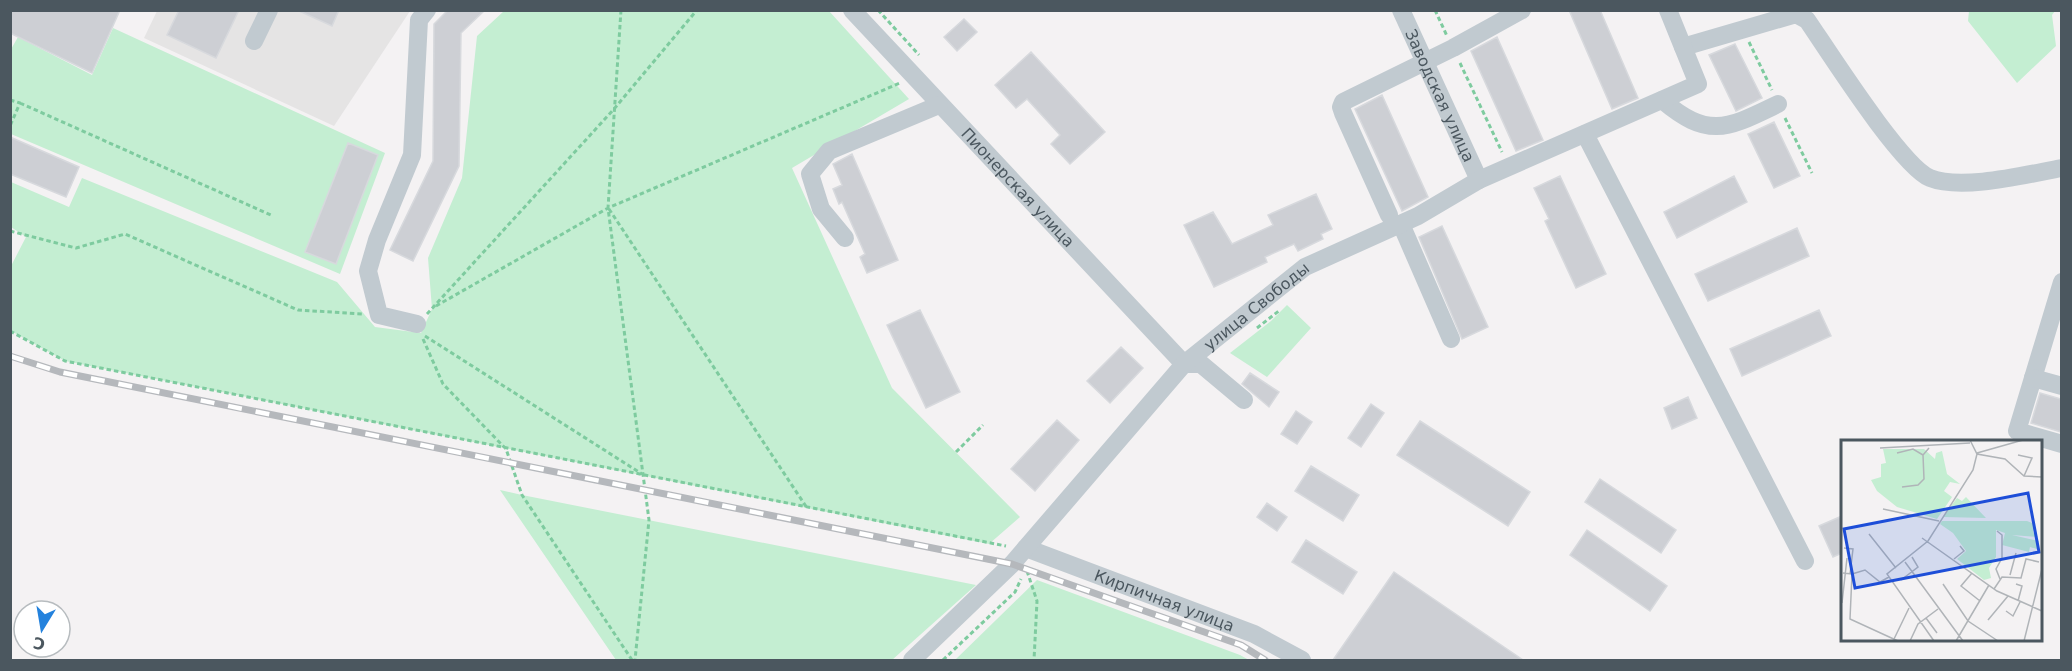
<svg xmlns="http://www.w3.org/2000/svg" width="2072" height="671" font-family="'DejaVu Sans',sans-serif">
  <rect width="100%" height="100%" fill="#f4f2f3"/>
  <path fill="#e5e4e4" d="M157,11H410L334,126L144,38Z"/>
  <path fill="#c4eed2" d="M504,11H829L909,99L792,168L892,388L1020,517L989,544L65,361L11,331L10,268L26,237L11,227V182L69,207L82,178L337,282L375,327L421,333L432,309L428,258L462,178L477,36Z
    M1969,11H2055L2052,15L2056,46L2017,83L1968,21Z
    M113,28L385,153L340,274L11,134L10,51L18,37L92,75Z
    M1287,305L1311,328L1267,377L1230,353L1271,321Z
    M500,490L522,495L976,585L892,660H616Z
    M1037,580L1240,655L1249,660H955Z"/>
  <path fill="#cdcfd4" stroke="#d7d9dd" stroke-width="1.5" d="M10,10H120L92,73L10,33Z
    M179,10H239L216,58L167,35Z
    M297,10H339L332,26Z
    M448,10H485L461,33L459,166L413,261L390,250L433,161L434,24Z
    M1569,10H1600L1638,98L1612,109Z
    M964,19L977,32L957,51L944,37Z
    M1497,37L1543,140L1516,151L1471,51Z
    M1735,44L1762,98L1736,111L1709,55Z
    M1031,52L1105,132L1070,164L1051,144L1060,135L1027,99L1016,108L995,85Z
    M1382,95L1428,197L1402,211L1355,109Z
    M1774,122L1800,176L1774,188L1748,134Z
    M10,137L79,167L66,197L10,174Z
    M348,143L378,155L336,264L305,252Z
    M852,154L898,260L867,273L860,257L865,254L842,202L839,204L833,189L842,185L833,164Z
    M1560,176L1606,274L1576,288L1545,221L1549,219L1534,188Z
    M1734,176L1747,202L1677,238L1664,212Z
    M1316,194L1332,229L1321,234L1323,239L1298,251L1294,244L1265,257L1267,262L1214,287L1184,225L1213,212L1232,244L1273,225L1268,215Z
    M1442,226L1488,327L1462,339L1419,237Z
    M1797,228L1809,256L1708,301L1695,274Z
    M920,310L960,392L926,408L887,325Z
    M1819,310L1831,336L1742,376L1730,349Z
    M1121,347L1143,368L1110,403L1087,381Z
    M1250,373L1279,392L1269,407L1242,384Z
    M2040,393L2061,399V432L2031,423Z
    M1688,397L1697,418L1672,429L1664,408Z
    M1371,404L1384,413L1361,447L1348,438Z
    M1296,411L1312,422L1297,444L1281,434Z
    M1057,420L1079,440L1035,491L1011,469Z
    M1420,421L1530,492L1508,526L1397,455Z
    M1311,466L1359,495L1343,521L1295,491Z
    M1600,479L1676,530L1661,553L1585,502Z
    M1267,503L1287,517L1277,531L1257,517Z
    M1842,516V553L1833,557L1819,526Z
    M1587,530L1667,586L1650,611L1570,555Z
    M1306,540L1357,572L1343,594L1292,562Z
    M1394,572L1523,660H1333Z"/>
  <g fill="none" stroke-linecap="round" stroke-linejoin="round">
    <path stroke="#7ecb9f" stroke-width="3" stroke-dasharray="4.5 3" stroke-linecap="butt" d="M621,10L608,208L649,520L635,660
      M878,10L919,55
      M1435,10L1447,36
      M1749,42L1772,90
      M1460,63L1502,152
      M10,100L20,103L10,126
      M20,103L273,216
      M1785,118L1812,173
      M609,209L807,508
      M10,231L76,248L125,234L298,310L363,314
      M436,306L608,208L900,83
      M427,314L614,109L697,10
      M1257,328L1280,310
      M10,331L65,361L1006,546
      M425,336L642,474
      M423,339L443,384L506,449L522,495L632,660
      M956,452L983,425
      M1027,571L1037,601L1034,660
      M943,660L1015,592L1021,579"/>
    <g stroke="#c1cad0" stroke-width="18">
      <path id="s1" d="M852,10L1184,364H1201L1244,400"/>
      <path id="s2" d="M1401,10L1479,180"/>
      <path d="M254,41L269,10"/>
      <path d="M1683,47L1796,14L1807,20C1829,52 1901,166 1930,178C1962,191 2028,174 2062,168"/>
      <path d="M1662,100C1709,140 1728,128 1778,104"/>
      <path d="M1585,134L1805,561"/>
      <path d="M1389,215L1343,113L1341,107L1343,102L1453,48L1522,10"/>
      <path d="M1401,224L1451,339"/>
      <path d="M845,238L821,209L810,174L829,151L939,105"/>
      <path d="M2062,282L2017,431L2062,444"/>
      <path d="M417,324L379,315L368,271L377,240L412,155L419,20L427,10"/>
      <path d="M2033,378L2062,386"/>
      <path id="s3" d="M1026,548L1254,634L1302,660"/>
      <path id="s4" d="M912,660L1012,564L1184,364L1305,267L1418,216L1479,180L1698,84L1668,10"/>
    </g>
    <g stroke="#b5b8bc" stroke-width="7">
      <path id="rail" d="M10,356L60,372L1012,564L1241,645L1265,660"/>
    </g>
    <use href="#rail" stroke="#fff" stroke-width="4.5" stroke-dasharray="14" stroke-linecap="butt"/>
  </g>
  <g text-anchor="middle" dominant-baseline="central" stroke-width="5" stroke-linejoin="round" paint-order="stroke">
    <g font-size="16" fill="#4b575f" stroke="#fff">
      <text stroke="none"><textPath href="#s2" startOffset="94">Заводская улица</textPath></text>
      <text stroke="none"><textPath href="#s1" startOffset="243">Пионерская улица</textPath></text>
      <text stroke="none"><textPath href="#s4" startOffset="495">улица Свободы</textPath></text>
      <text stroke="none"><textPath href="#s3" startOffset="148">Кирпичная улица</textPath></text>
    </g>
  </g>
  <g transform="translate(1841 440)">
    <rect width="201" height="201" fill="#f4f2f3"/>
    <path d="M42,9H83L94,19L95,13L101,11L106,34L119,44L109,42L103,51L111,57L96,79L56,67L36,51L30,40L40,37V24L45,23ZM125,57L145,78L102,77L116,58L121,61ZM101,81H186L194,84L192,92L197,97L171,95L198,101L196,109L189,107L188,112L161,105L164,93L155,90V117L148,128L150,138L143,140L116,119L125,111L112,93L99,84Z" fill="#c4eed2"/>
    <path fill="none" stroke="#b0b4b8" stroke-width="1.5" d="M129,0L136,14L164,19L183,36L201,37M39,8L129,3M56,13L72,9L82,15M136,13L182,0M177,15L191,18L183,36M61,47L77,45L83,39L82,15L88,8M42,69L98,81M156,91L161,95V118L155,129L159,139M28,94L55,128M81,98L156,151L201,171M3,108L12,109L9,134M113,119L123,111L119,106M64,122L122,201M2,133L11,134L9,179L57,201M131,133L120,146L139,161M11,134L24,130L39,142L48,137M169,135L175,113M60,140L77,127L71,117M102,144L127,181L157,201M175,144L181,146L177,161M153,149L161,137L180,138L185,119L198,122M1,163L6,118M165,171L172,176L179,162M85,178L96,193M147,180L167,156M53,199L68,168M69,201L77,184L97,169M93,201L46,134L87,101L132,30L136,14M115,201L148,145M183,201L201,129"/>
    <path fill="#1d4ed8" fill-opacity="0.15" stroke="#1d4ed8" stroke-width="3" d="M187,53L198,112L14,148L3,89Z"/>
    <rect width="201" height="201" fill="none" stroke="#4b575f" stroke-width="3"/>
  </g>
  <rect width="2072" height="671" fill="none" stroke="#4b575f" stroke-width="24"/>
  <g transform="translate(42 629) rotate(191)"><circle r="28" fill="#ffffff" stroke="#b7bcbf" stroke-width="1.5"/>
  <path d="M0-4.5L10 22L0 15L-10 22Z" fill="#2482dd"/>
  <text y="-9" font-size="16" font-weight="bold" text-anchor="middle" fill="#4b575f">С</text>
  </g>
</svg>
